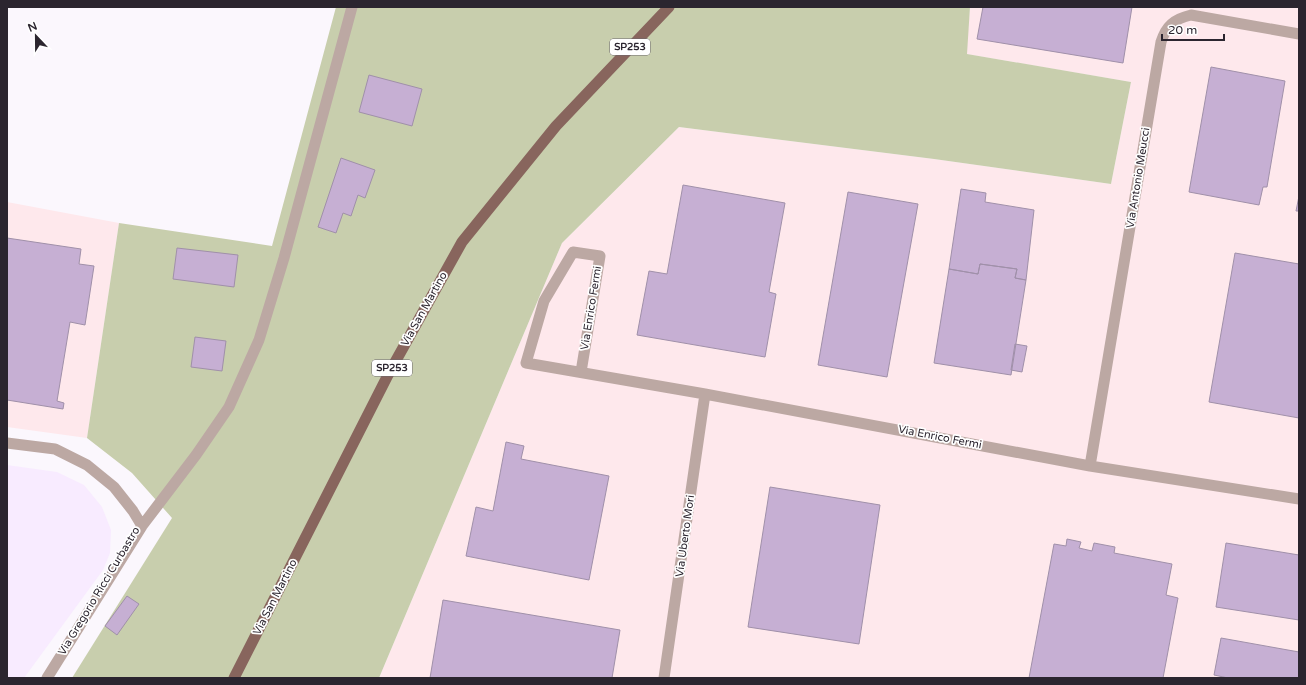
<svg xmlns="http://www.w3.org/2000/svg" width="1306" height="685" font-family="'Varela Round',sans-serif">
  <rect width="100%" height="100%" fill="#fbf7fd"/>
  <path fill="#f8ebff" d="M7,465L57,472L84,485L102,507L111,530L110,553L103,570L24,678H7Z"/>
  <path fill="#fee8ec" d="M970,7H1299V678H379L562,243L679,127L934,159L1111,184L1131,82L966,54Z
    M7,202L119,223L87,438L7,427Z"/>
  <path fill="#c8cead" d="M336,7H970L967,54L1131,82L1111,184L934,159L679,127L562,243L379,678H72L172,518L132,473L87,438L119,223L272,246Z"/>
  <path fill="#c6afd3" stroke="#a090a9" d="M983,7H1132L1123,63L977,39Z
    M1211,67L1285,81L1267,187H1263L1259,205L1189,192Z
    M369,75L422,89L412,126L359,112Z
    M341,158L375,170L365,198L358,195L351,216L343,213L336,233L318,227Z
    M683,185L785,203L769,292L776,294L765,357L637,335L649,271L667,274Z
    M961,189L986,193L985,202L1034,210L1026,280L1015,278L1017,269L980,264L978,274L949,269Z
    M848,192L918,204L887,377L818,365Z
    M1299,196V211H1296Z
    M7,238L81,249L79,264L94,266L85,325L70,322L57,401L64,403L63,409L7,400Z
    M177,248L238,255L234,287L173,279Z
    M1235,253L1299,264V418L1209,402Z
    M980,264L1017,269L1015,278L1026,280L1011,375L934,363L949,269L978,274Z
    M195,337L226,341L222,371L191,367Z
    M1015,344L1027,346L1022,372L1011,370Z
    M506,442L524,446L521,459L609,476L589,580L466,556L476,507L493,511Z
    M770,487L880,505L859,644L748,627Z
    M1067,539L1081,542L1079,548L1092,551L1094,543L1115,547L1114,553L1172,564L1166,595L1178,598L1163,678H1029L1054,544L1066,546Z
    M1226,543L1299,555V620L1216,607Z
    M127,596L139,604L117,635L105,626Z
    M443,600L620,630L612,678H430Z
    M1221,638L1299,652V678H1228L1214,675Z"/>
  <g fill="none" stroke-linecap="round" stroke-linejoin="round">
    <path stroke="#bca8a3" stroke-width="11" d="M581,372L600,256L573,252L544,301L526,363L705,394L1090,466L1299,499
      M7,443L55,449L87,465L114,487L133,511L142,526
      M1090,466L1161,42C1166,26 1174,19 1191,15L1299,34
      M47,678L142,526L196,455L229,407L259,340L284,258L352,7
      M664,678L705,394"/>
    <path stroke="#88655d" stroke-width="11" d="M234,678L389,373L462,242L556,126L669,7"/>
  </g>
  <g text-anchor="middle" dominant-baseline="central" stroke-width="3.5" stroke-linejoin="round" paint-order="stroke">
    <g fill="#fff" stroke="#6b666d" stroke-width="1">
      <rect x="610" y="39" width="40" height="16" rx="3"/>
      <rect x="372" y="360" width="40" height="16" rx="3"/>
    </g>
    <g font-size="10" font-weight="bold" fill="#2b252f">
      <text x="630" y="47">SP253</text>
      <text x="392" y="368">SP253</text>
    </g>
    <g font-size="11" fill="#2b252f" stroke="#fff">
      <text transform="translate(1138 178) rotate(-81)">Via Antonio Meucci</text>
      <text transform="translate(591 308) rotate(-81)">Via Enrico Fermi</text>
      <text transform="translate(424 309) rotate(-61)">Via San Martino</text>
      <text transform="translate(940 437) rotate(11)">Via Enrico Fermi</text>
      <text transform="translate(685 536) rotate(-82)">Via Uberto Mori</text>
      <text transform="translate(99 591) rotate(-59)">Via Gregorio Ricci Curbastro</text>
      <text transform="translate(275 597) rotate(-63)">Via San Martino</text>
    </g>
  </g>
  <rect width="1306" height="685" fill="none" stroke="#2b252f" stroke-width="16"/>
  <g transform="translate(36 36) rotate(338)" stroke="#ffffff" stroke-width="3" paint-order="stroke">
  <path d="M0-3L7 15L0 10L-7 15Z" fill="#2b252f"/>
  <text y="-6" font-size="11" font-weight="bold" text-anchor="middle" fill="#2b252f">N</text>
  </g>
  <path d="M1162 34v6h62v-6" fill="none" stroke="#2b252f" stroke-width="2"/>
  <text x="1168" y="34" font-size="12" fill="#2b252f" stroke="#ffffff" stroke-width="3" paint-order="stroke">20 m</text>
</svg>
